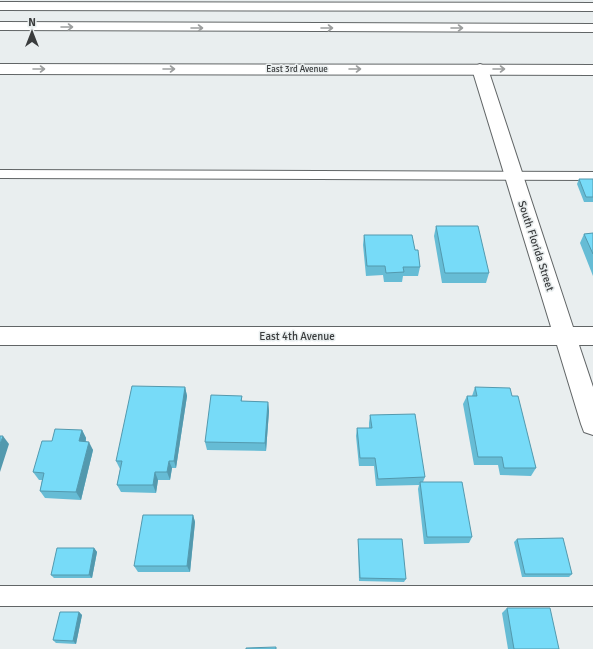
<svg xmlns="http://www.w3.org/2000/svg" width="593" height="649" font-family="Signika,sans-serif">
  <rect width="100%" height="100%" fill="#e9eeef"/>
  <g fill="none" stroke-linecap="round" stroke-linejoin="round">
    <g stroke="#616566" stroke-width="2">
      <path id="lane" d="M0,170L593,172V180L0,178Z
        M0,586H593V606H0Z"/>
    </g>
    <g stroke="#616566" stroke-width="2">
      <path id="street" d="M480,64L485,66L488,69L573,327H593V345H579L593,387V435L584,432L581,424L557,345H0V327H551L472,69L475,66Z"/>
    </g>
    <g stroke="#616566" stroke-width="2">
      <path id="secondary" d="M0,64L593,65V75L0,74Z"/>
    </g>
    <g stroke="#616566" stroke-width="2">
      <path id="highway" d="M0,2L593,3V11L0,10Z
        M0,22L593,24V32L0,30Z"/>
    </g>
    <use href="#lane" fill="#fff" fill-rule="evenodd"/>
    <use href="#street" fill="#fff" fill-rule="evenodd"/>
    <use href="#secondary" fill="#fff" fill-rule="evenodd"/>
    <use href="#highway" fill="#fff" fill-rule="evenodd"/>
  </g>
  <path fill="#66bcd5" d="M579,179H593V202H584L577,184Z
    M436,226L489,273L486,283H442L434,236Z
    M593,233V276L580,243L584,234Z
    M364,235L415,250L420,267L418,276H403L402,282H384L383,275L366,276L363,245Z
    M185,387L187,396L176,468H172L170,480H158L156,493L121,492L117,485L120,469L116,461Z
    M475,387L512,396L536,468L531,476L500,475L498,465H474L463,404L467,396H472Z
    M242,396V401L268,402L269,411L266,451L207,450L205,442Z
    M370,415L425,477L423,482L472,537L469,543L424,544L418,489L419,485L376,486L374,466H359L356,436L357,428H369V423Z
    M82,430L86,438V441L93,450L81,500L45,498L40,491L42,480H39L33,472L52,441Z
    M193,515L195,522L190,572H138L134,566Z
    M358,539L406,579L404,582L359,581L358,543Z
    M517,539L572,574L569,577H522L514,542Z
    M94,548L97,552L92,578H54L51,575Z
    M507,608L559,649H508L502,613Z
    M79,612L82,615L76,644L56,643L53,640Z"/>
  <path fill="#5399ae" d="M185,387L187,396L176,468L174,461Z
    M268,402L269,411L266,451L265,443Z
    M82,430L86,438L84,449L79,441Z
    M3,436L9,444L0,472V444Z
    M89,442L93,450L81,500L76,492Z
    M169,461L172,468L170,480L167,472Z
    M155,472L158,480L156,493L153,485Z
    M193,515L195,522L190,572L187,566Z
    M94,548L97,552L92,578L89,575Z
    M79,612L82,615L76,644L73,641Z"/>
  <path fill="#77dbf8" stroke="#5399ae" d="M579,179H593V197H586Z
    M436,226H478L489,273H445Z
    M593,233V254L584,234Z
    M364,235H412L415,250H418L420,267H403L404,272L386,273L385,266H367Z
    M132,386L185,387L174,461H169L167,472H155L153,485H117L122,461H116Z
    M475,387L510,388L512,396H518L536,468H504L502,457H478L467,396H477Z
    M211,395L242,396L241,401L268,402L265,443L205,442Z
    M415,414L425,477L378,479L375,458H360L357,428H372L370,415Z
    M55,429L82,430L79,441L89,442L76,492L40,491L44,473L33,472L42,441H52Z
    M0,436H3L0,444Z
    M420,482H462L472,537H427Z
    M143,515H193L187,566H134Z
    M563,538L572,574H525L517,539Z
    M358,539H402L406,579L360,578Z
    M57,548H94L89,575H51Z
    M507,608H550L559,649H514Z
    M60,612H79L73,641L53,640Z
    M276,647V649H246V648Z"/>
  <defs><path id="oneway-shaft" d="M-6 0H5M1.5-3L5.5 0L1.5 3" fill="none" stroke-width="1.6" stroke-linecap="round" stroke-linejoin="round"/></defs>
  <g stroke="#9c9e9e">
    <use href="#oneway-shaft" transform="translate(67 27)"/>
    <use href="#oneway-shaft" transform="translate(197 28)"/>
    <use href="#oneway-shaft" transform="translate(327 28)"/>
    <use href="#oneway-shaft" transform="translate(457 28)"/>
    <use href="#oneway-shaft" transform="translate(39 69)"/>
    <use href="#oneway-shaft" transform="translate(169 69)"/>
    <use href="#oneway-shaft" transform="translate(355 69)"/>
    <use href="#oneway-shaft" transform="translate(499 69)"/>
  </g>
  <g text-anchor="middle" dominant-baseline="central" stroke-width="3" stroke-linejoin="round" paint-order="stroke">
    <g font-size="9" fill="#3a3c3d" stroke="#e9eeef">
      <text x="297" y="69">East 3rd Avenue</text>
    </g>
    <g font-size="11" fill="#3a3c3d" stroke="#e9eeef">
      <text transform="translate(536 246) rotate(72)">South Florida Street</text>
      <text x="297" y="336">East 4th Avenue</text>
    </g>
  </g>
  <g transform="translate(32 32)" stroke="#e9eeef" stroke-width="3" paint-order="stroke">
  <path d="M0-3L7 15L0 10L-7 15Z" fill="#3a3c3d"/>
  <text y="-6" font-size="11" font-weight="bold" text-anchor="middle" fill="#3a3c3d">N</text>
  </g>
</svg>
